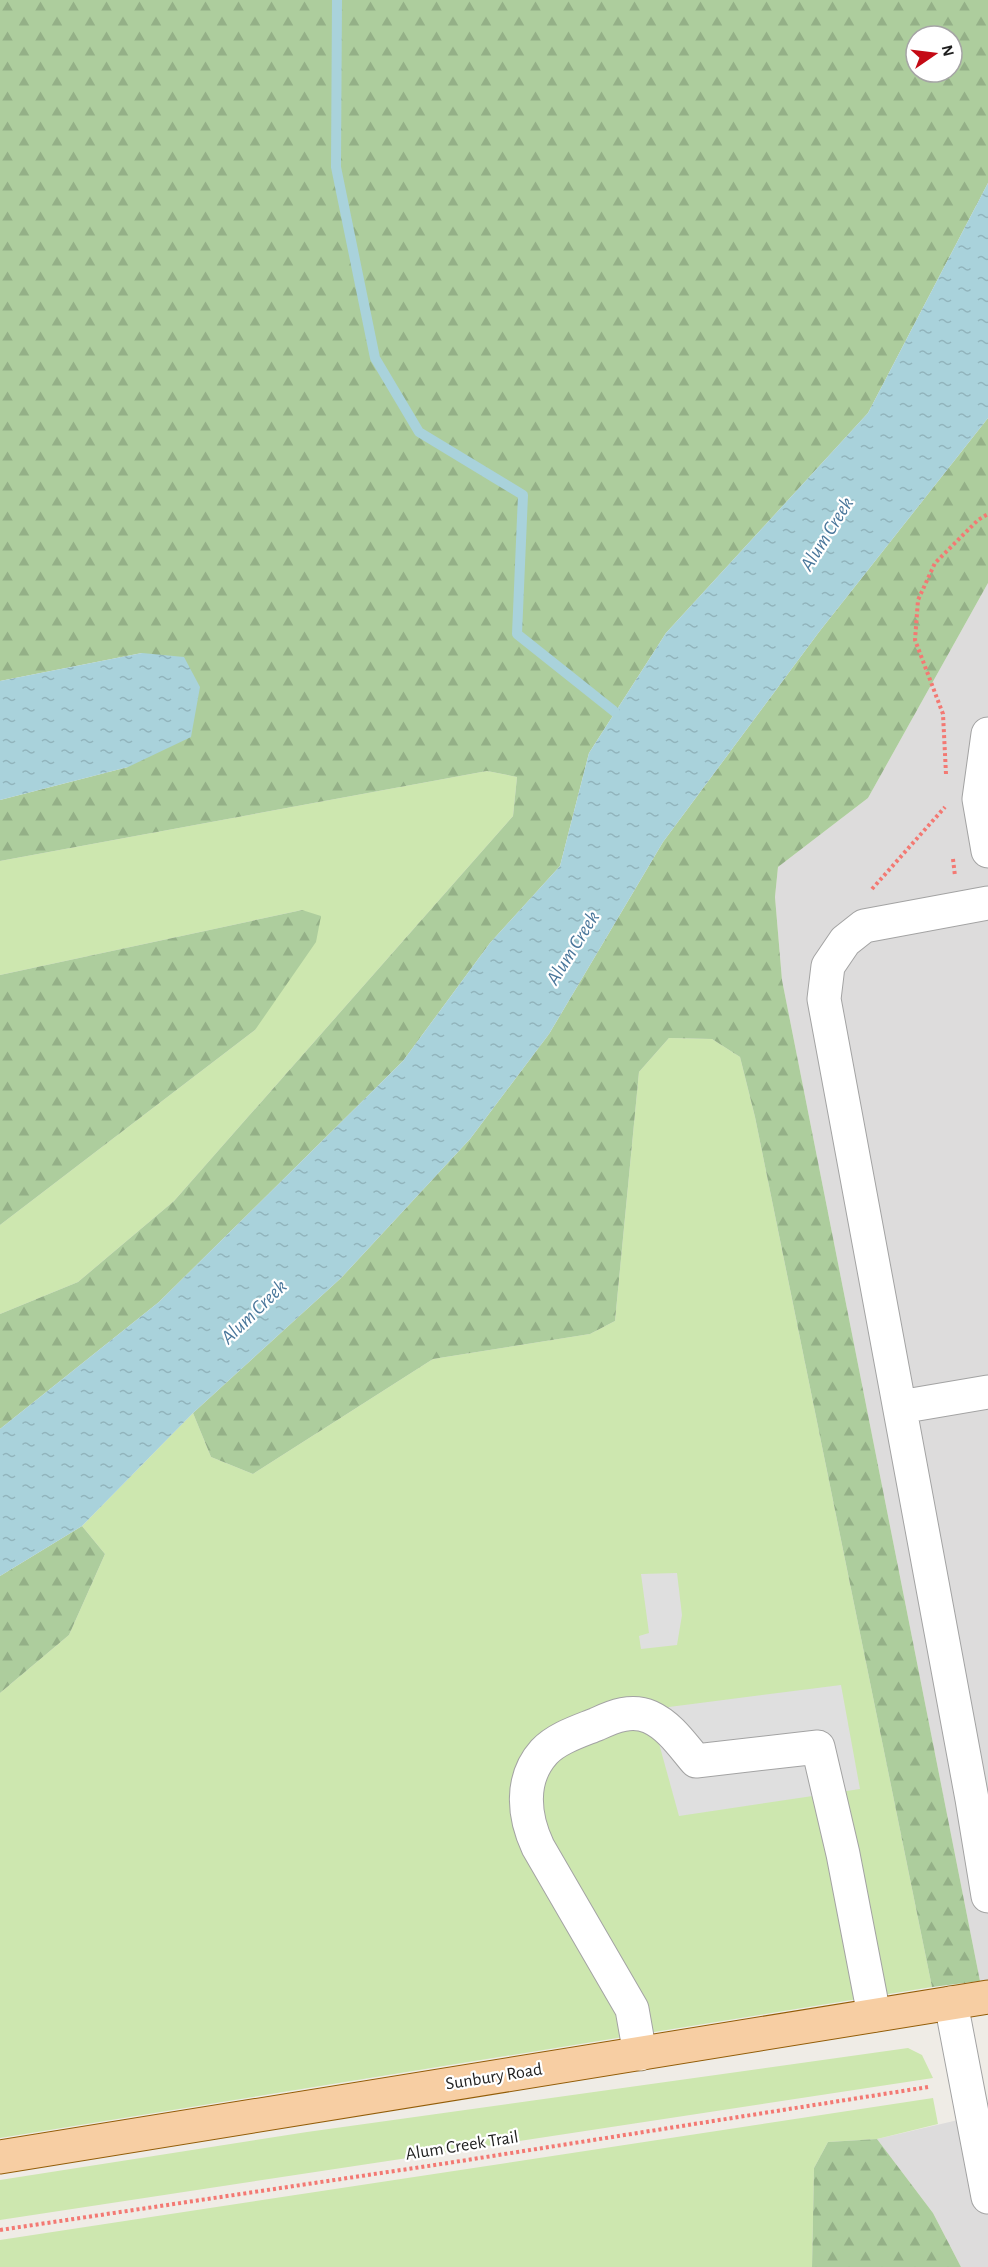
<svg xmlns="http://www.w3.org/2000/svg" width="988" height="2267" font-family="'Alegreya Sans',sans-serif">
  <defs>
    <pattern id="forest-firs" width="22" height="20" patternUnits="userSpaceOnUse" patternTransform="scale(1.5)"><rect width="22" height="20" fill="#adcd9d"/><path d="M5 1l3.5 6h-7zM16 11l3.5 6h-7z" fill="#94b087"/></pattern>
    <pattern id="water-ripples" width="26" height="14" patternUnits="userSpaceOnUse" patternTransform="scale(1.5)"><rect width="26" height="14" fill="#a9d2db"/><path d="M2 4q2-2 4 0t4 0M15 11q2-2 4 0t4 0" fill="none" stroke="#91b4bc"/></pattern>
  </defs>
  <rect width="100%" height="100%" fill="#efece6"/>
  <path fill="#dddcdc" d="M988,583V1986L980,1981L782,980L775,897L778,867L868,798Z
    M988,2113V2267H961L933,2213L877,2139Z"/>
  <path fill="#cde7af" d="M487,771L517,777L513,816L174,1201L78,1282L0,1314V1225L255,1030L302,910L0,975V861Z
    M669,1038L712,1039L740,1057L755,1117L932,1987L0,2138V1693L69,1635L105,1554L82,1526L193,1413L211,1457L253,1474L433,1359L590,1334L615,1321L639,1072Z
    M908,2048L922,2055L933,2078L0,2220V2180L307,2132Z
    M933,2098L938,2124L877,2139L828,2142L814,2168L812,2267H0V2240Z"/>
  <path fill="url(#forest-firs)" fill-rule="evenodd" d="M0,0H988V183L868,413L666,633L589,753L560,866L490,943L403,1061L159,1302L0,1429V1314L78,1282L174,1201L513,816L517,777L487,771L0,861V800L128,767L142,653L0,681ZM916,36H952V72H916Z
    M988,418V583L868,798L778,867L775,897L782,980L980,1981L932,1987L755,1117L740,1057L712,1039L669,1038L639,1072L615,1321L590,1334L433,1359L253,1474L211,1457L193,1413L341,1278L470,1139L549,1034L663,842L819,632Z
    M302,910L321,916L316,942L255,1030L0,1225V975Z
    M82,1526L105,1554L69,1635L0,1693V1576Z
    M877,2139L933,2213L961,2267H812L814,2168L828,2142Z"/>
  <path fill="#dfdfdf" d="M677,1573L682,1615L677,1645L641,1649L639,1636L649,1633L641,1574Z
    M841,1685L860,1789L679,1816L655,1729L669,1707Z"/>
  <path fill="url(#water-ripples)" d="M988,183V418L819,632L663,842L549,1034L470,1139L341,1278L193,1413L82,1526L0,1576V1429L159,1302L403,1061L490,943L560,866L589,753L666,633L868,413Z
    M142,653L184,657L200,687L191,737L128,767L0,800V681Z"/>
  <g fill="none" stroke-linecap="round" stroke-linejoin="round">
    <path stroke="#a9d2db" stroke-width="10" d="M337,0L336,167L375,358L419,432L523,495L517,634L615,712"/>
    <g stroke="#a3a3a3" stroke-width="35">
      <path id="minor" d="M988,734L979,799L988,851
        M988,903L864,926L845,941L828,966L824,999L972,1799L988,1896
        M900,1407L988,1392
        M951,2003L988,2197
        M640,2054L632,2009L538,1847C524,1817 519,1780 544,1752C557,1738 580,1731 597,1724C614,1716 632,1709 650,1717C670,1726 683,1746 696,1761L818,1747L843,1854L874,2015"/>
    </g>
    <g stroke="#935d08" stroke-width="35">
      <path id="major" d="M0,2157L988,1997"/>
    </g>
    <path stroke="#f37973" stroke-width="4" stroke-dasharray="3 3" stroke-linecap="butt" d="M946,774L943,714L915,640L918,600L935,563L978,520L988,514
      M953,859L955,876
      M872,889L945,807
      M0,2230L448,2163L928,2087"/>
    <use href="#minor" stroke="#fff" stroke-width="33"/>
    <use href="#major" stroke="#f7cea3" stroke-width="33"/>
  </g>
  <g text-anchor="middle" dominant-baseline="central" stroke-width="4.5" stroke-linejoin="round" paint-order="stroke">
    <g font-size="18" fill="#1f1f1f" stroke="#fff">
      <text transform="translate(494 2077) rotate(-9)">Sunbury Road</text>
      <text transform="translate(462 2146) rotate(-9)">Alum Creek Trail</text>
    </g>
    <g font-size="20" font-style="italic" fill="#4a779b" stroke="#fff">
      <text transform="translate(827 534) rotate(-58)">Alum Creek</text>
      <text transform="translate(573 948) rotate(-58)">Alum Creek</text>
      <text transform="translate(254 1312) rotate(-44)">Alum Creek</text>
    </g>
  </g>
  <g transform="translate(934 54) rotate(76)"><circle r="28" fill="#ffffff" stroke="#a5a5a5" stroke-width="1.5"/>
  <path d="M0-4.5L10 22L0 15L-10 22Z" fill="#c40a15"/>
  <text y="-9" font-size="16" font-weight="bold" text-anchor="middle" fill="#1f1f1f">N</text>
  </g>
</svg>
